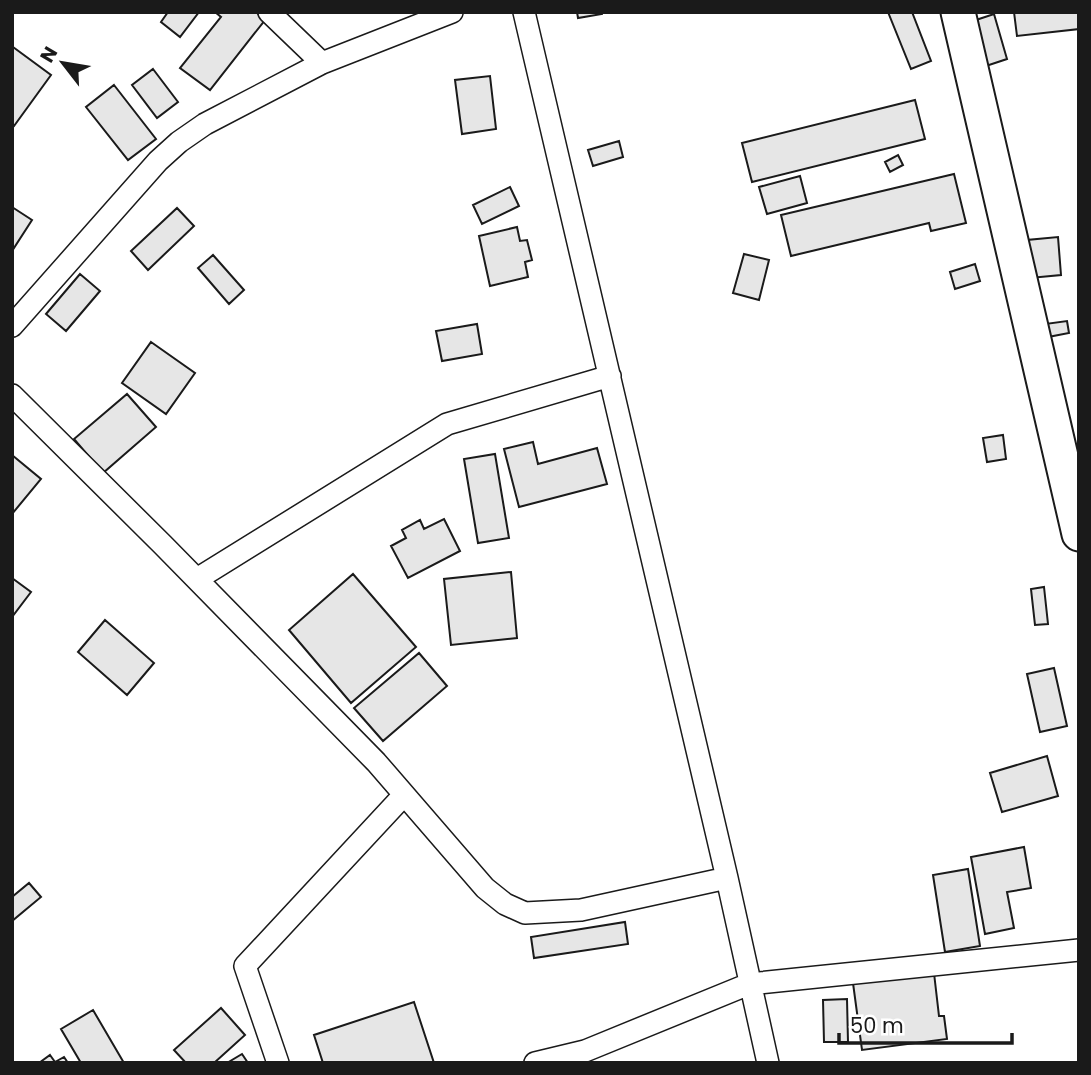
<svg xmlns="http://www.w3.org/2000/svg" width="1091" height="1075" font-family="Poppins,sans-serif">
  <rect width="100%" height="100%" fill="#fff"/>
  <path fill="#e6e6e6" stroke="#1a1a1a" stroke-width="2" d="M168,12H199L180,37L161,22Z
    M215,12H256L265,20L210,90L180,68L221,17Z
    M577,12H602V14L578,18Z
    M888,12H912L931,61L911,69Z
    M1014,12H1079V29L1017,36Z
    M994,14L1007,59L983,67L970,22Z
    M13,47L51,75L14,126L12,125Z
    M153,69L178,102L157,118L132,85Z
    M490,76L496,129L462,134L455,80Z
    M114,85L156,139L128,160L86,107Z
    M915,100L925,139L752,182L742,143Z
    M619,141L623,157L593,166L588,150Z
    M898,155L903,165L890,172L885,162Z
    M954,174L966,223L931,231L929,223L791,256L781,215Z
    M800,176L807,203L767,214L759,187Z
    M510,187L519,206L482,224L473,205Z
    M12,207L32,220L12,251Z
    M177,208L194,226L148,270L131,251Z
    M517,227L520,241L527,240L532,260L525,262L528,277L490,286L479,236Z
    M1058,237L1061,275L1030,278L1027,240Z
    M744,254L769,260L759,300L733,293Z
    M213,255L244,290L229,304L198,268Z
    M975,264L980,281L955,289L950,272Z
    M80,274L100,291L66,331L46,314Z
    M1067,321L1069,333L1048,337L1045,324Z
    M477,324L482,354L442,361L436,331Z
    M151,342L195,373L166,414L122,383Z
    M127,394L156,427L103,473L74,439Z
    M1003,435L1006,459L987,462L983,438Z
    M533,442L538,464L597,448L607,484L519,507L504,449Z
    M495,454L509,538L478,543L464,459Z
    M12,455L41,479L12,514Z
    M444,519L460,551L408,578L391,546L406,538L402,530L420,520L424,529Z
    M511,572L517,638L451,645L444,579Z
    M353,574L416,647L351,703L289,630Z
    M12,578L31,592L12,617Z
    M1044,587L1048,624L1035,625L1031,589Z
    M105,620L154,663L127,695L78,652Z
    M419,653L447,686L383,741L354,708Z
    M1054,668L1067,726L1040,732L1027,674Z
    M1047,756L1058,796L1002,812L990,773Z
    M1024,847L1031,888L1007,892L1014,928L985,934L971,857Z
    M968,869L980,946L945,952L933,875Z
    M29,883L41,897L12,921V897Z
    M625,922L628,944L534,958L531,937Z
    M934,973L939,1016H944L947,1039L862,1050L853,983Z
    M847,999L848,1042H824L823,1000Z
    M414,1002L434,1063H323L314,1035Z
    M221,1008L245,1035L214,1063H186L174,1050Z
    M93,1010L124,1063H81L61,1029Z
    M242,1054L248,1063H227Z
    M50,1055L55,1062L64,1057L68,1063H39Z"/>
  <g fill="none" stroke-linecap="round" stroke-linejoin="round">
    <g stroke="#1a1a1a" stroke-width="24">
      <path id="street" d="M269,12L322,63
        M524,12L727,878L768,1063
        M12,326L158,161L179,142L205,124L322,63L452,12
        M12,395L163,545L376,762L485,888L505,904L525,913L581,910L727,878
        M197,579L447,424L610,376
        M278,1063L245,966L404,795
        M535,1063L585,1051L749,984L1079,950"/>
    </g>
    <g stroke="#1a1a1a" stroke-width="37">
      <path id="primary" d="M958,12L1079,534"/>
    </g>
    <use href="#street" stroke="#fff" stroke-width="21"/>
    <use href="#primary" stroke="#fff" stroke-width="33"/>
  </g>
  <rect width="1091" height="1075" fill="none" stroke="#1a1a1a" stroke-width="28"/>
  <g transform="translate(63 63) rotate(301)" stroke="#ffffff" stroke-width="5" paint-order="stroke">
  <path d="M0-5L12 26L0 18L-12 26Z" fill="#1a1a1a"/>
  <text y="-10" font-size="19" font-weight="bold" text-anchor="middle" fill="#1a1a1a">N</text>
  </g>
  <path d="M839 1033v10h173v-10" fill="none" stroke="#1a1a1a" stroke-width="3.5"/>
  <text x="850" y="1033" font-size="21" fill="#1a1a1a" stroke="#ffffff" stroke-width="5" paint-order="stroke">50 m</text>
</svg>
